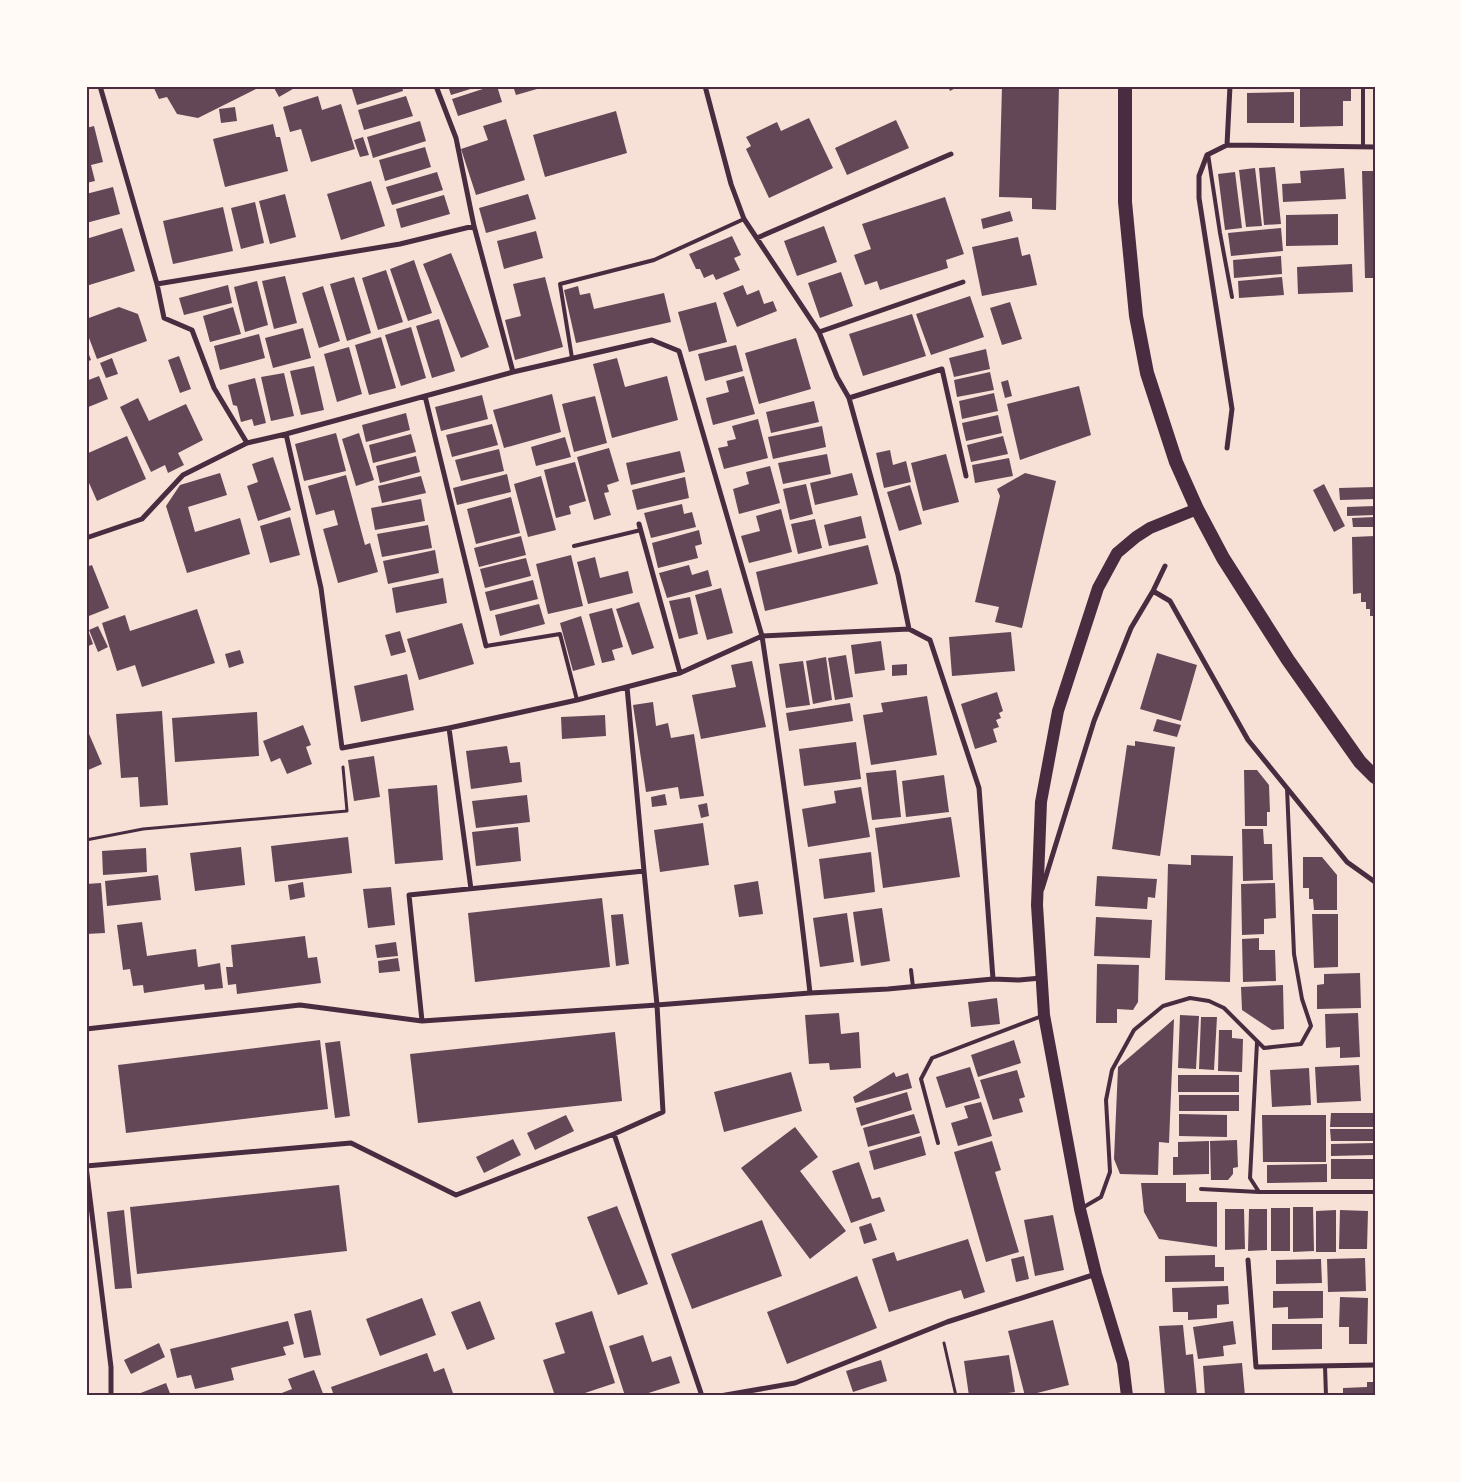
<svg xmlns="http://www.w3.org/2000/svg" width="1461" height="1482" font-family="'Alegreya Sans',sans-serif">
  <rect width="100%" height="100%" fill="#f7e1d7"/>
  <path fill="#644757" d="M153,86H255L256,89L198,118L177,114L167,97L159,99Z
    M273,86H298L279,97Z
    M351,86H402L403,91L357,105Z
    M448,86H477V87L451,95Z
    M492,86H497L502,102L458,116L452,99Z
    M513,86H544V87L516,95Z
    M948,86H959L950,91Z
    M1002,86H1059L1056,210L1032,209V198L999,197Z
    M1351,87V101H1343V126L1300,127V88Z
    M1294,92V123H1247V93Z
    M318,96L322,110L341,104L355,149L311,162L301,129L290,132L283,107Z
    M406,96L413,116L364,130L358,110Z
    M235,107L237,121L221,123L219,109Z
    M616,111L627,153L545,177L533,135Z
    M809,118L833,168L769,198L746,149L751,146L746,137L777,122L781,131Z
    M506,119L525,180L476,195L461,149L488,140L483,126Z
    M896,120L909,148L847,175L835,148Z
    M420,121L426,141L373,158L367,137Z
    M273,124L276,137H280L288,171L225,187L213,139Z
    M94,126L103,162L91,165L95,181L86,183V128Z
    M363,137L369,155L360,157L354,140Z
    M425,147L431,167L385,181L379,160Z
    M1275,167L1281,224L1264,225L1259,168Z
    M1255,168L1262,226L1246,227L1239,170Z
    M1344,168L1346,199L1283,202L1282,184L1301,183L1300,171Z
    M1362,171H1375V278H1365Z
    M437,172L443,190L392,205L386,187Z
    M1235,172L1242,228L1225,230L1218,174Z
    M371,181L385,226L341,240L327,194Z
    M113,187L120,214L86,223V194Z
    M285,194L296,237L270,244L259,201Z
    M528,194L536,219L486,233L479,208Z
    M444,195L450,214L401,228L396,209Z
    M945,197L964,254L946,260L948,268L880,290L877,281L865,285L854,255L871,249L862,224Z
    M255,202L264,243L241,249L231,208Z
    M223,207L233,251L173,264L163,221Z
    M1010,211L1013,221L983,229L981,219Z
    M1338,214V245L1286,246V215Z
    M824,226L837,262L797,276L784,241Z
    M122,228L135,271L86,286V239Z
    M1281,228L1283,251L1231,256L1228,233Z
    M536,231L543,258L504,269L497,241Z
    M732,236L741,255L734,258L740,270L716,280L713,274L704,278L700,269H696L689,254Z
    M1018,237L1022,256L1030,254L1037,285L982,296L972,247Z
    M451,253L489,347L461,358L423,264Z
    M1281,256L1282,274L1234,278L1233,260Z
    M414,260L432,313L408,321L390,269Z
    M1352,264L1353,292L1298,294L1297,267Z
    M386,270L403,322L378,330L362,278Z
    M841,272L853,306L820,318L808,283Z
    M285,276L297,323L274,329L262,281Z
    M354,277L371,333L347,341L330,284Z
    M545,277L563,347L515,360L505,320L521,316L513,284Z
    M1282,277L1284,295L1239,298L1238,281Z
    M257,281L268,325L245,332L234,287Z
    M228,285L232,303L184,315L179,298Z
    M743,285L747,295L759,290L764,304L773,301L777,311L737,327L723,293Z
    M323,286L340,341L319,348L302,293Z
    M578,286L580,295L590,293L594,309L664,293L671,322L576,343L564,290Z
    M970,296L984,337L931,355L916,314Z
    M716,302L727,342L689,352L678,312Z
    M1010,302L1022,339L1002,345L990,308Z
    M119,307L138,314L147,341L97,359L86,330V319Z
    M233,307L241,334L210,342L203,316Z
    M912,314L926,356L863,376L849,334Z
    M439,319L455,371L432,378L416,326Z
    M411,327L426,378L401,386L385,335Z
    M303,328L311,358L273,368L265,338Z
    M259,334L265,358L220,370L214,346Z
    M381,337L396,388L369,395L355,345Z
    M796,338L811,389L759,404L745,353Z
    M736,345L743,371L705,381L698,354Z
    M86,347L91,360L86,362Z
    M349,347L362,394L337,402L324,354Z
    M986,349L990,369L954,377L949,358Z
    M179,356L191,389L180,393L168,360Z
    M112,358L118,374L106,378L100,363Z
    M617,358L625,387L667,376L678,420L612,438L593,364Z
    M314,366L324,410L301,415L290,371Z
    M990,372L994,390L957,397L954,380Z
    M284,373L294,416L271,421L261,377Z
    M99,376L108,399L86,408V381Z
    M744,376L755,414L713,425L706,398L729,392L726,381Z
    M255,378L266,423L254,426L252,419L241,422L237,406L233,405L228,385Z
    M1008,380L1012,396L1005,398L1001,382Z
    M1079,386L1091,435L1020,460L1007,404Z
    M994,393L998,411L962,419L959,401Z
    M552,394L561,432L504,448L493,410Z
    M482,395L488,419L441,431L435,407Z
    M595,396L607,443L574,452L562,404Z
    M138,398L149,421L186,404L203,440L178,453L184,465L168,473L165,465L151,472L120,407Z
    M814,401L819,422L771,433L766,412Z
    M406,413L410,430L366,442L362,425Z
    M998,415L1002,433L966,441L962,423Z
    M758,419L768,458L724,469L718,448L728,446L727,441L736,439L732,426Z
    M492,424L498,445L452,457L446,435Z
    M822,426L826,447L773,459L768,437Z
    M336,433L346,471L304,481L295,444Z
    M359,433L374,480L356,486L342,439Z
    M411,434L416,452L373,463L369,445Z
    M127,436L146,479L97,501L86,476V454Z
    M1003,436L1008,454L971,462L967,445Z
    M565,437L571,457L536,466L531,447Z
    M609,448L619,481L607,485L609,492L604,493L611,515L594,520L577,457Z
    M499,449L504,471L461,481L455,460Z
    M890,450L893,465L906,461L911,482L884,488L876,453Z
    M680,451L685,472L631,485L626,463Z
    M827,454L831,474L783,484L778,463Z
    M946,454L959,502L923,511L911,463Z
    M416,456L420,472L380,483L376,466Z
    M273,457L291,510L258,521L247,486L258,482L252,464Z
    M1009,458L1013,476L975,483L972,465Z
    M575,462L586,501L569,506L571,514L556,518L544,470Z
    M770,466L780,503L739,514L733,489L749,484L746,472Z
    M220,473L227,495L188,507L195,532L240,518L250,554L187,573L166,506L180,485Z
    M852,473L858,495L815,505L810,483Z
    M1025,473L1056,481L1022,628L995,622L999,607L975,602L1000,496L997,489Z
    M507,474L511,492L457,505L453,488Z
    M346,475L365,545L370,543L378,572L338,583L323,529L338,525L334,510L316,515L308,486Z
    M421,476L426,493L382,503L378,486Z
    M541,476L556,530L528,537L514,484Z
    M685,477L689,498L637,510L632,490Z
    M806,484L813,514L790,520L783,489Z
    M1324,484L1345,526L1334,532L1313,490Z
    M910,485L922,524L899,531L887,492Z
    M1375,487V499L1340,500L1339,488Z
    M511,497L520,533L476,544L467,509Z
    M421,499L425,521L375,530L371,508Z
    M682,504L684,514L692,512L696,527L651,538L644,513Z
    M1375,506V515L1347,516V507Z
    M781,509L792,552L749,563L741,536L760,531L756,516Z
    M861,516L866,538L829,546L824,525Z
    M290,517L300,555L270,563L260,526Z
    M1375,517V527H1353L1352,518Z
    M815,519L822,548L798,554L791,524Z
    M428,525L432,548L382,557L377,534Z
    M699,530L702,544L695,546L698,558L658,568L652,543Z
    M521,536L526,555L479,567L474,548Z
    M1375,536V616H1370V609H1366V602H1361V593L1353,594L1352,537Z
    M868,545L878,584L765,611L756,572Z
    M435,550L439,573L388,584L383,561Z
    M571,555L583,606L548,614L536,564Z
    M595,557L600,578L628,571L633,593L588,604L577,562Z
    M526,558L531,576L485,588L480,569Z
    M92,565L109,608L89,616L86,610V567Z
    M689,565L692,575L708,570L712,586L667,598L659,573Z
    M443,578L447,603L396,613L392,588Z
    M533,580L538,599L490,611L485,592Z
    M721,588L733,633L707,640L695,595Z
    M690,597L698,634L679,639L669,601Z
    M639,602L654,648L632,655L616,609Z
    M539,604L545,624L500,636L495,615Z
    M612,608L623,647L612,650L615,660L602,663L589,614Z
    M197,609L215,663L142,687L135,665L117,671L102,623L125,615L130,631Z
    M581,616L595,665L573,671L560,623Z
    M462,623L474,664L419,680L407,639Z
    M98,626L108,647L98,652L89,630Z
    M400,631L406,652L391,656L385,635Z
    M1011,632L1015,671L952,676L949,637Z
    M89,633L93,644L86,647V634Z
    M881,641L885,670L855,674L851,645Z
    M240,650L244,663L229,668L225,654Z
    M1157,653L1197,665L1181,721L1140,709Z
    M846,655L853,697L835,700L828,658Z
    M826,657L832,700L813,704L806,661Z
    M752,661L766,727L701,739L692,695L736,687L731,665Z
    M803,661L810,705L786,708L779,664Z
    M907,664V675L892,676V665Z
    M407,674L414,710L361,722L354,686Z
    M997,692L1003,711L999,713L1001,718L996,720L999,727L993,729L997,742L975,749L961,704Z
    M927,696L937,755L871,765L863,715L883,712L881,703Z
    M653,702L656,726L668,723L671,738L694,734L704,796L680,799L678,787L646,792L633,705Z
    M850,703L853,721L789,731L786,713Z
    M162,711L168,805L140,807L138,777L121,778L116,714Z
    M257,712L259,756L175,762L172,718Z
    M605,715L606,736L562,739L561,717Z
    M1157,719L1181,725L1177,737L1153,731Z
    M303,725L311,745L306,747L312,764L287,774L280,758L271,762L263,741Z
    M86,727L102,764L86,771Z
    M1135,741L1175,747L1160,856L1112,849L1127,745L1135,746Z
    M856,742L861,779L804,786L799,749Z
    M507,746L510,763L520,762L522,782L471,789L466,751Z
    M374,756L380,797L354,801L348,760Z
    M896,770L901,817L872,820L866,773Z
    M1244,770H1257L1269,785L1270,812H1267V826H1245Z
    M944,775L949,812L906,817L902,781Z
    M437,785L443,860L395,864L388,789Z
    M861,787L870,837L808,847L802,809L836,803L834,791Z
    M665,794L667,805L652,807L651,797Z
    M527,795L530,822L476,828L472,801Z
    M707,803L709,816L701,818L698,805Z
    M951,817L960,877L883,888L875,828Z
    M703,823L709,865L660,872L654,830Z
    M518,827L521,861L476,866L472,832Z
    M1242,829H1263L1264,844H1272L1273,880L1243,881Z
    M348,837L352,873L275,882L271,846Z
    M241,847L245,885L195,891L190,853Z
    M146,848L147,872L103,875L102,851Z
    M871,852L875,892L824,899L819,859Z
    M1191,855L1233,856L1230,982L1165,980L1168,864L1191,865Z
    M1303,857H1322L1337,875V910H1314L1313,899H1309V888H1303Z
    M158,875L161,900L107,906L105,881Z
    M1097,876L1157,879L1155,898L1148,897L1147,909L1095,906Z
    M758,881L763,914L739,917L734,885Z
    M303,882L305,897L290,900L288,885Z
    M101,883L105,933L86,934V884Z
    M1275,883L1276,918L1264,919V934L1242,935L1241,884Z
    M391,887L395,925L368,928L363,889Z
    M602,898L610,967L475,982L468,913Z
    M882,908L890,961L861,966L853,912Z
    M847,913L854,962L820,967L813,918Z
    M623,914L629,964L616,966L611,915Z
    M1312,914H1338V967L1314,968Z
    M1096,917L1152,920L1150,958L1094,956Z
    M142,922L147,956L196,949L198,967L220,963L223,988L205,990L204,984L144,993L143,985L133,986L130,969L123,970L117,925Z
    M305,936L308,958L317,957L321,983L237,994L236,984L228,985L226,967H233L231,945Z
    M1259,938V950H1275L1276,981L1243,982L1242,939Z
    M396,942L398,956L377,958L375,945Z
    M398,958L400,971L379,973L378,961Z
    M1097,964L1139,965L1138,1002L1133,1010L1117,1009V1023H1096Z
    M1360,973L1361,1008L1317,1009V985L1324,984V974Z
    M1283,985L1284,1029L1272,1030L1242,1010L1241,987Z
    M997,998L1000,1024L971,1027L968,1002Z
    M839,1013L841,1034L859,1032L861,1068L830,1070L829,1063L809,1064L805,1015Z
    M1358,1013L1360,1057L1340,1058V1047L1326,1048L1325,1014Z
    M1180,1015L1199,1016L1196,1069L1178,1068Z
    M1201,1017H1217L1214,1070L1199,1069Z
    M1174,1019L1169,1143L1159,1142L1158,1175L1120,1174L1114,1159L1118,1067Z
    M1219,1030H1232V1038L1243,1039L1242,1072L1218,1071Z
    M615,1032L622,1101L418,1123L410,1054Z
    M320,1040L328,1109L126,1133L118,1065Z
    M1014,1040L1021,1063L978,1077L971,1055Z
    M340,1041L350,1116L335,1118L325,1043Z
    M1359,1065L1361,1101L1317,1103L1315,1067Z
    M970,1067L980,1098L946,1108L936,1077Z
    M1309,1068L1311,1105L1272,1107L1270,1070Z
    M1017,1070L1025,1097L1019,1099L1023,1112L993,1120L980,1080Z
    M791,1072L802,1111L724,1132L714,1092Z
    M894,1072L896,1077L908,1073L912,1088L855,1103L853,1097Z
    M1178,1075H1239V1092H1178Z
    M907,1092L912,1110L861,1126L856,1108Z
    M1179,1095H1239V1111H1179Z
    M981,1102L992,1136L958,1146L951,1123L968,1118L964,1106Z
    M1331,1113H1375V1127H1330Z
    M914,1114L920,1133L868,1147L863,1128Z
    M1179,1114L1227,1115V1137L1179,1136Z
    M566,1115L574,1131L535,1150L527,1133Z
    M1262,1115H1326V1162H1263Z
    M795,1127L818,1157L800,1171L846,1231L810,1259L741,1168Z
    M1330,1129H1375V1141H1331Z
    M921,1136L926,1155L874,1170L869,1151Z
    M513,1139L521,1155L484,1173L476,1157Z
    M1237,1140L1238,1167L1233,1168V1174L1228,1180H1211L1210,1141Z
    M992,1141L1001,1170L995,1172L1019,1252L986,1262L954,1152Z
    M1209,1141V1174L1173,1175V1157H1178V1142Z
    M1375,1143V1155L1331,1156V1144Z
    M1331,1159H1375V1179H1331Z
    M859,1162L872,1199L880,1197L885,1211L851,1223L832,1171Z
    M1327,1164V1182L1267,1183V1165Z
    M1141,1183H1186V1202H1217V1247L1159,1239L1144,1212Z
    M339,1185L347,1251L137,1274L130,1207Z
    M617,1206L648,1284L618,1295L587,1217Z
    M1293,1207H1313L1314,1251L1293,1252Z
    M1271,1208H1290V1251H1271Z
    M1225,1209H1244L1245,1249L1225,1250Z
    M1249,1209H1267V1250L1248,1251Z
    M124,1210L132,1288L115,1289L107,1212Z
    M1336,1210V1252H1316V1211Z
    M1340,1210L1368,1211L1367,1249H1339Z
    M1053,1215L1064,1270L1035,1276L1024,1220Z
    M762,1220L782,1276L692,1309L671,1254Z
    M871,1223L877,1240L864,1244L859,1227Z
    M968,1239L985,1292L964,1299L961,1290L889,1312L872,1259L894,1252L897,1261Z
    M1215,1255V1267H1224V1281L1165,1282V1256Z
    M1024,1256L1029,1279L1016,1282L1011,1259Z
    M1365,1258L1366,1291L1328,1292L1327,1259Z
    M1321,1259L1322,1283L1276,1284V1260Z
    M857,1276L877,1328L787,1364L767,1312Z
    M1228,1286L1229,1304L1217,1305V1318L1188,1320V1312H1173L1172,1288Z
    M1273,1291H1323V1318L1288,1319V1307L1273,1308Z
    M1340,1297L1368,1298L1367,1344H1349V1327H1339Z
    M422,1298L436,1335L380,1356L366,1319Z
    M480,1301L495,1339L467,1350L451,1312Z
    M311,1310L321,1355L304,1358L294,1314Z
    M592,1311L615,1383L582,1394V1396H555L543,1360L565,1353L555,1323Z
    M1053,1320L1069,1385L1025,1396L1008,1331Z
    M288,1321L294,1344L283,1347L286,1355L231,1368L234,1380L195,1389L191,1375L177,1378L170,1349Z
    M1233,1321L1236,1344L1223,1346L1224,1356L1198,1359L1193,1327Z
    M1272,1324H1322V1349L1272,1350Z
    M1183,1325L1186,1355L1193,1354L1197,1396H1165L1159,1326Z
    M643,1335L652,1362L671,1356L680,1383L639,1396H625L609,1346Z
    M159,1343L165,1357L131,1374L124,1360Z
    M427,1353L434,1372L444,1368L454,1396H334L331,1387Z
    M1009,1355L1015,1392L987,1396H969L964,1361Z
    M881,1360L887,1381L853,1392L846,1371Z
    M1242,1363L1245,1396H1205L1203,1366Z
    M314,1370L324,1396H274L292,1389L288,1379Z
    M1367,1382H1375V1396H1343V1388L1367,1387Z
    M166,1383L171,1396H133Z"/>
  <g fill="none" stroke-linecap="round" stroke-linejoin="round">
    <path stroke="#4a2c40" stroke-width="3" d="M86,840L143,829L347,811L343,767
      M944,1343L956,1396"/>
    <path stroke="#4a2c40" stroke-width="4" d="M1363,147V86
      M1208,154L1220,233L1232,297
      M572,358L560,284L654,260L744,219
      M574,546L641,530
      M486,646L560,634L577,700
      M911,970L913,987
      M1257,1042L1250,1178L1259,1192H1375
      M938,1143L921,1079L932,1058L1042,1016
      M1201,1189L1259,1192
      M1082,1208L1101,1197L1110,1172L1106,1100L1112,1070L1134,1030L1163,1006L1190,998L1209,1001L1224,1008L1264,1048L1301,1044L1311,1026L1302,999L1294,954L1287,788
      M1325,1366L1326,1396"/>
    <path stroke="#4a2c40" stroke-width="5" d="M100,86L157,284L164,318L192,330L214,388L247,443
      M436,86L456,138L474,226
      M705,86L731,184L744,219L819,332L837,377L849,398L898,575L909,629L930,640L979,788L993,979L1019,980L1041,978
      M1227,145L1230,86
      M757,238L951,154
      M819,332L963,282
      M513,372L652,340L679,351L762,636L909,629
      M425,396L486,646
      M849,398L942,369L966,476
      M286,434L321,588L342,748L449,728L471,889
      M1227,448L1232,409L1199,198V176L1207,155L1227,145L1375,147
      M639,524L680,673
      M86,538L142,519L183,475L247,443L286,434L513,372L474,226L400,244L157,284
      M1153,591L1165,566
      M627,687L644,871
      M449,728L577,700L680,673L762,636C780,755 797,873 810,993
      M1042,889L1094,721L1131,628L1153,591L1170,601L1248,740L1347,862L1375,882
      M86,1029L300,1005L422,1021L657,1005L810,993L888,989L993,979
      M614,1134L702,1396
      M86,1166L351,1143L456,1195L614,1134L663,1112L657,1005L644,871L409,895L422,1021
      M86,1166L111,1367V1396
      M1248,1260L1256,1367L1375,1365
      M720,1396L795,1383L947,1322L1096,1274"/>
    <path stroke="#4a2c40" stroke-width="12" d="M1127,1396L1123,1363L1096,1274L1080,1209L1044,1015L1037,905L1041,802L1058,711L1098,588L1117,553L1136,537L1150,528L1197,509"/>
    <path stroke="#4a2c40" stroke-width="14" d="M1125,86V202L1136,316L1147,373L1176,462L1197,509L1223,558L1288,660L1360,762L1375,777"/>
  </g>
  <rect width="1461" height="1482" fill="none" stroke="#fffaf5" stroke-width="175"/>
  <rect x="88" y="88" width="1286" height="1306" fill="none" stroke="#4a2c40" stroke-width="2"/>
</svg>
